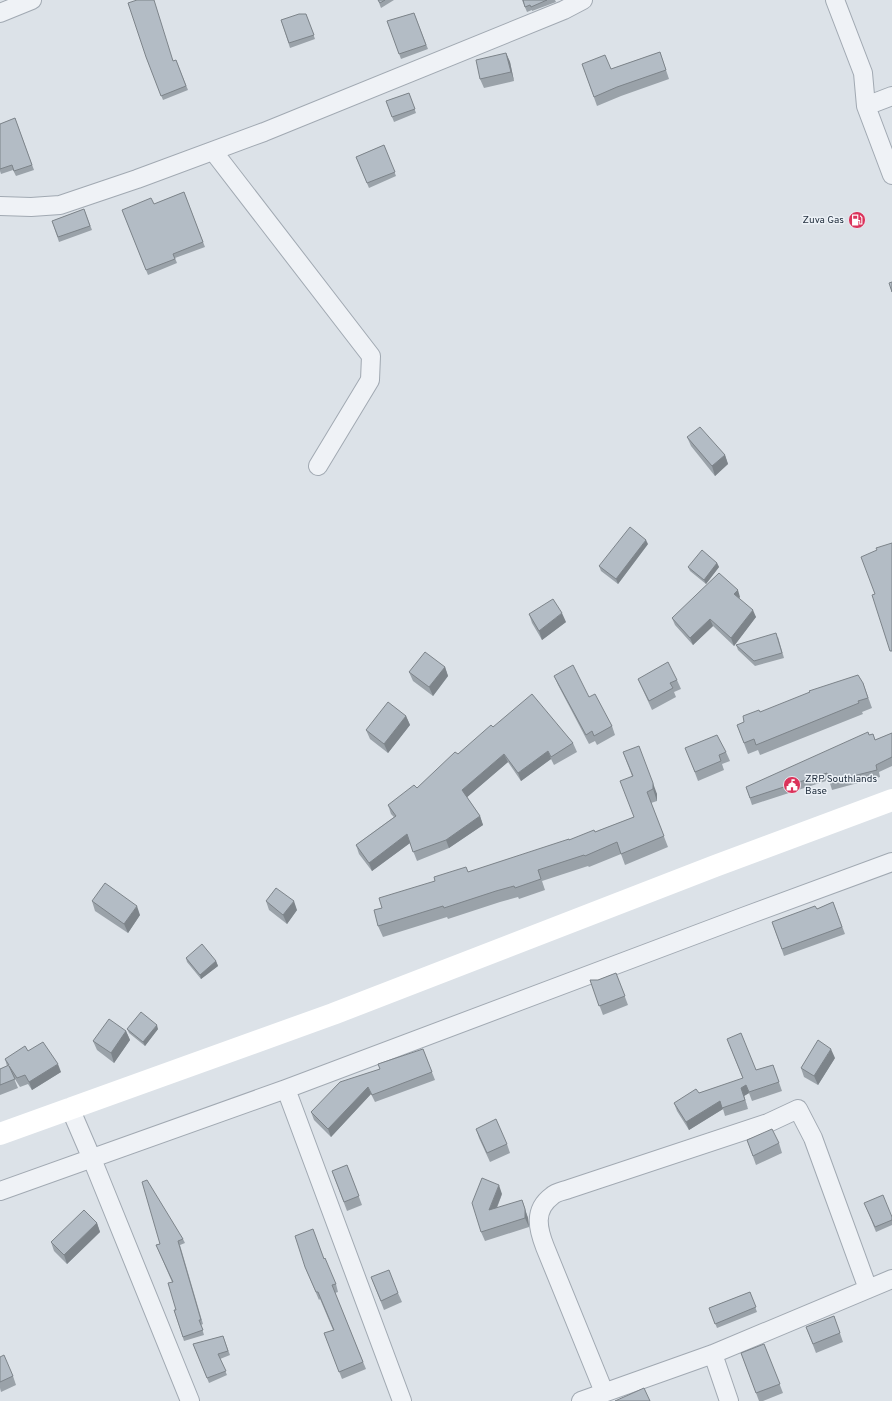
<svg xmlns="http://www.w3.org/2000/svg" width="892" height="1401" font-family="Overpass,sans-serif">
  <rect width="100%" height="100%" fill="#dce2e8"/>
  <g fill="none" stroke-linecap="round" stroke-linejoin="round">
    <g stroke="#a1a9b2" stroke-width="20">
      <path id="street" d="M835,0L863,73L866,106L892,175
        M0,13L32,0
        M866,106L892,96
        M213,151L371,356L370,380L318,466
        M0,206L31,207L60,205L137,179L264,132L564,10L583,0
        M286,1089L402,1401
        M70,1108L92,1159L190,1401
        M0,1191L286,1089L740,918L892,862
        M713,1354L729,1401
        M604,1392L545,1247C538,1229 533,1210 552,1196C556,1192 564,1191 569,1189L768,1123L798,1109L813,1138L868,1289
        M581,1401L713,1354L892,1279"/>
    </g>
    <use href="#street" stroke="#eff2f6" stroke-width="18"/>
    <path stroke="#fff" stroke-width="22" d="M0,1134L333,1014L715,866L892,800"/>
  </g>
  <path fill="#9aa2a9" d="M378,0H394L381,8Z
    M522,0H555L556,2L532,11V10L527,12Z
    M414,13L428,49L401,59L387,21Z
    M306,14L315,39L290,48L281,20Z
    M660,52L669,79L621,96L597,106L582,64L611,69Z
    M506,53L510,62L514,81L484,88L480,79Z
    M146,57L173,61L176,60L188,90L163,100Z
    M409,93L416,113L394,122L386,101Z
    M15,118L34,170L16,176L13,170L1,174L0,171V124Z
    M384,145L396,176L369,188L356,157Z
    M184,192L205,247L175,258L177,263L148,275L122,210L154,204Z
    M84,209L92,230L59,242L52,221Z
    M687,437L725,455L728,464L715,476L691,446Z
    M648,544L618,584L601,571L599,566Z
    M717,563L719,567L706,584L690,571L688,567Z
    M740,597L739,598L756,617L734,646L713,626L693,645L675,625L672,618Z
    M529,614L566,622L542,640L532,623Z
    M778,637L784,658L755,666L738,650L736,645Z
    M445,667L448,676L433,696L413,681L409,672Z
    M554,676L589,697L612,726L615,735L597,745L595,741L589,744L558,685Z
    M638,679L677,680L681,689L674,692L676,697L652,710L642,688Z
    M863,683L872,708L862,712L863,714L760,755L758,750L748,754L737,725L744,722L760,712Z
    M406,716L410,725L388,753L370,739L366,730Z
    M493,727L573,743L577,752L554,765L551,759L521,781L508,762L467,797L480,816L483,825L449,848L417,861L410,843L372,871L359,854L356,845L394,817L391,814L388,805L417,788L458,754Z
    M892,733V766L879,772L880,777L832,790L829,780L752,805L746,787L869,735L873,734L875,740Z
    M623,752L657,794V801L651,803L668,847L625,865L621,854L589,867L588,866L542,881L545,890L519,899L518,897L500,902L448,919L447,917L383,937L378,926L382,908L468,872L595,832L634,817L632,776Z
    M726,752L730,761L722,764L724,770L698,781L689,757Z
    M92,901L140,915L128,933L95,911Z
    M266,901L297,910L287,924L269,910Z
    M833,902L845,934L784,956L772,922L817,909Z
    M186,958L216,961L218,966L201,979L187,962Z
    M616,973L628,1005L603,1015L590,980H598Z
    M127,1029H158L145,1046L129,1033Z
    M126,1031L130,1040L114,1063L97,1050L93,1041Z
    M727,1039L756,1070L773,1065L782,1091L752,1101L749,1093L744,1096L748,1109L725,1116L723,1109L689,1130L677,1111L674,1103L699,1093L743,1079Z
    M423,1049L435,1080L375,1102L371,1094L331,1137L314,1120L311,1112L380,1069Z
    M28,1051L61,1072L32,1090L28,1084L20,1087L13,1076L18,1088L0,1095V1069L7,1066L5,1059Z
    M835,1058L818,1085L804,1077L801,1068Z
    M476,1129L507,1144L510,1153L490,1162L479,1138Z
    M747,1140L779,1143L782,1153L756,1165Z
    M347,1165L362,1205L347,1211L332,1171Z
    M502,1194L497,1208L522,1200L528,1218L529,1227L485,1241L481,1232Z
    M866,1207L892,1217V1225L876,1232Z
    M97,1223L100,1232L67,1264L54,1251L51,1242Z
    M183,1239L185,1243L180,1245L203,1324L201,1325L204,1335L184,1341L174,1310H176L172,1282L156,1245Z
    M324,1259L336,1284L338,1292L335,1293L366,1369L342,1379L324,1333L333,1330L320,1299L319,1300L305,1267Z
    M371,1277L398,1293L402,1302L384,1310Z
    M750,1292L757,1312L717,1328L709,1308Z
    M834,1316L843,1342L816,1353L806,1327Z
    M223,1336L230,1355L220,1359L227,1375L209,1383L193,1344Z
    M764,1344L783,1393L763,1401H759L741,1353Z
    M0,1357L13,1376L16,1385L1,1392L0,1388Z"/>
  <path fill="#7d848a" d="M506,53L510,62L514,81L511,72Z
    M725,455L728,464L715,476L712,466Z
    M646,540L648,544L618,584L616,579Z
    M717,563L719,567L706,584L704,580Z
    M738,590L740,597L737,601L734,594Z
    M753,610L756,617L734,646L731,638Z
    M562,613L566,622L542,640L539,631Z
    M710,619L713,626L693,645L690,638Z
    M445,667L448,676L433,696L429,687Z
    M406,716L410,725L388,753L384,744Z
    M548,751L551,759L521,781L518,773Z
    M504,754L508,762L465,799L462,790Z
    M653,783L657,794V801L653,789Z
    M480,816L483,825L449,848L446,840Z
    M407,834L410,843L372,871L369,863Z
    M294,901L297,910L287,924L283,915Z
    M137,906L140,915L128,933L124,924Z
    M216,961L218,966L201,979L200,975Z
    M157,1025L158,1029L145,1046L143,1042Z
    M126,1031L130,1040L114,1063L111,1053Z
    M831,1049L835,1058L818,1085L814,1076Z
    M58,1064L61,1072L32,1090L29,1082Z
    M746,1085L749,1093L744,1096L748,1109L741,1088Z
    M368,1087L371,1094L331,1137L328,1129Z
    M720,1101L723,1109L689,1130L686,1122Z
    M499,1185L502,1194L492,1219L489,1210Z
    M522,1200L528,1218L529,1227L525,1218Z
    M97,1223L100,1232L67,1264L64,1255Z"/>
  <path fill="#b3bcc5" stroke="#7d848a" d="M137,0H154L173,61L176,60L186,86L161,96L146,57L128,3Z
    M378,0H385L380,3Z
    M523,0H547L531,7L530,5L525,7Z
    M414,13L426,45L399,54L387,21Z
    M299,14H306L314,35L289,43L281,20Z
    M660,52L666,70L617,87L594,97L582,64L605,55L611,69Z
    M506,53L511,72L480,79L476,60Z
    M409,93L415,109L392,117L386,101Z
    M15,118L32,165L14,171L12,165L0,169V124Z
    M384,145L395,172L367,183L356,157Z
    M184,192L203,242L173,254L175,259L146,270L122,210L151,198L154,204Z
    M84,209L90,226L58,237L52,221Z
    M892,282V292L889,283Z
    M700,427L725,455L712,466L687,437Z
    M630,527L646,540L616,579L599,566Z
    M892,543V651H890L872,595L875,594L861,557L877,550L876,548Z
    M702,550L717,563L704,580L688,567Z
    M719,573L738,590L734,594L753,610L731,638L710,619L690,638L672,618Z
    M553,599L562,613L539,631L529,614Z
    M776,633L782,653L754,661L736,645Z
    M425,652L445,667L429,687L409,672Z
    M668,662L677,680L670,683L673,688L649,701L638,679Z
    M573,665L589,697L595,694L612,726L594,736L592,731L586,735L554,676Z
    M858,675L863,683L868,698L858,701L859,703L756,745L754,739L744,743L737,725L744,722L743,716L759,710L760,712L810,692L809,691Z
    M532,694L573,743L551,757L548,751L518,773L504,754L462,790L480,816L446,840L413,852L407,834L369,863L356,845L396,816L388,805L414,785L417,788L455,752L458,754L491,725L493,727Z
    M388,702L406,716L384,744L366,730Z
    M868,732L869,735L873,734L875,740L892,733V757L876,765L877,770L829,782L827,773L750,798L746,787Z
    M717,735L726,752L719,755L721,761L695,772L685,748Z
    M639,746L653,783V789L647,792L664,836L621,854L617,842L585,856L584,855L538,870L541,879L515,888L514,886L496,891L444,908L443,906L378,926L374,910L382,908L379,898L435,881L434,877L466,867L468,872L569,839V840L594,830L595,832L634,817L620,781L633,776L623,752Z
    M105,883L137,906L124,924L92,901Z
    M276,888L294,901L283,915L266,901Z
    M833,902L842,927L782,949L772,922L815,906L817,909Z
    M202,944L216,961L200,975L186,958Z
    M616,973L625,996L599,1006L590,980H598Z
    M141,1012L157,1025L143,1042L127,1029Z
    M109,1019L126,1031L111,1053L93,1041Z
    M741,1033L756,1070L773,1065L779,1082L749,1092L746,1085L741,1088L745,1100L722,1108L720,1101L686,1122L674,1103L696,1089L699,1093L743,1078L727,1039Z
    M818,1040L831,1049L814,1076L801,1068Z
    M43,1042L58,1064L29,1082L25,1075L17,1078L9,1066L15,1079L0,1085V1069L9,1065L5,1059L25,1046L28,1051Z
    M423,1049L432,1072L372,1095L368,1087L328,1129L311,1112L340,1082L380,1069L378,1064Z
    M496,1119L507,1144L487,1153L476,1129Z
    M772,1129L779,1143L753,1156L747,1140Z
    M347,1165L359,1196L344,1202L332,1171Z
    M482,1178L499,1185L489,1210L522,1200L525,1209V1218L481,1232L472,1203Z
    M147,1180L183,1239L178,1241L201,1320H199L203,1330L183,1337L174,1310H176L168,1283L173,1282L156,1245L160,1244L142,1182Z
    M883,1195L892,1217V1220L875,1227L864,1203Z
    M84,1210L97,1223L64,1255L51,1242Z
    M313,1229L324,1259L325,1258L336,1284L332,1285L363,1362L339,1372L324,1333L334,1330L318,1292H316L305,1267L295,1236Z
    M389,1270L398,1293L381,1301L371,1277Z
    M750,1292L756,1307L715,1324L709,1308Z
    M834,1316L840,1333L813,1344L806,1327Z
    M223,1336L228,1351L218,1354L226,1371L207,1378L193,1344Z
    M764,1344L780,1384L756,1393L741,1353Z
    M4,1355L13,1376L0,1382V1357Z
    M644,1388L650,1401H615Z"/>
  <defs>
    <g id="fuel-disc" transform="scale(0.9)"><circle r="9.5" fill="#db335b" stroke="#ecf1f6"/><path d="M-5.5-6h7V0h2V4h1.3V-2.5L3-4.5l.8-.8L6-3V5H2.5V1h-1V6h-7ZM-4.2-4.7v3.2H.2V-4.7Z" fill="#fff"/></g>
    <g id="civic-disc" transform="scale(0.9)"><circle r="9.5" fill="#db335b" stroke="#ecf1f6"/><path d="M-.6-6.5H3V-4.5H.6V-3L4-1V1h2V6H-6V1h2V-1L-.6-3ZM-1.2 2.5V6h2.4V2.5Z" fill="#fff"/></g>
  </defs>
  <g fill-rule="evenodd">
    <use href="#fuel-disc" x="857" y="220"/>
    <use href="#civic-disc" x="792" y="785"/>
  </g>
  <g text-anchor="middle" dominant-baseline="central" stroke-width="3" stroke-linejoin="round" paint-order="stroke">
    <g font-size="10" fill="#243140" stroke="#ecf1f6" text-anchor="end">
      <text x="844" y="220">Zuva Gas</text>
      <text x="805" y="779" text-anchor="start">ZRP Southlands<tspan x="805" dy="12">Base</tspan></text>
    </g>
  </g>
</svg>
